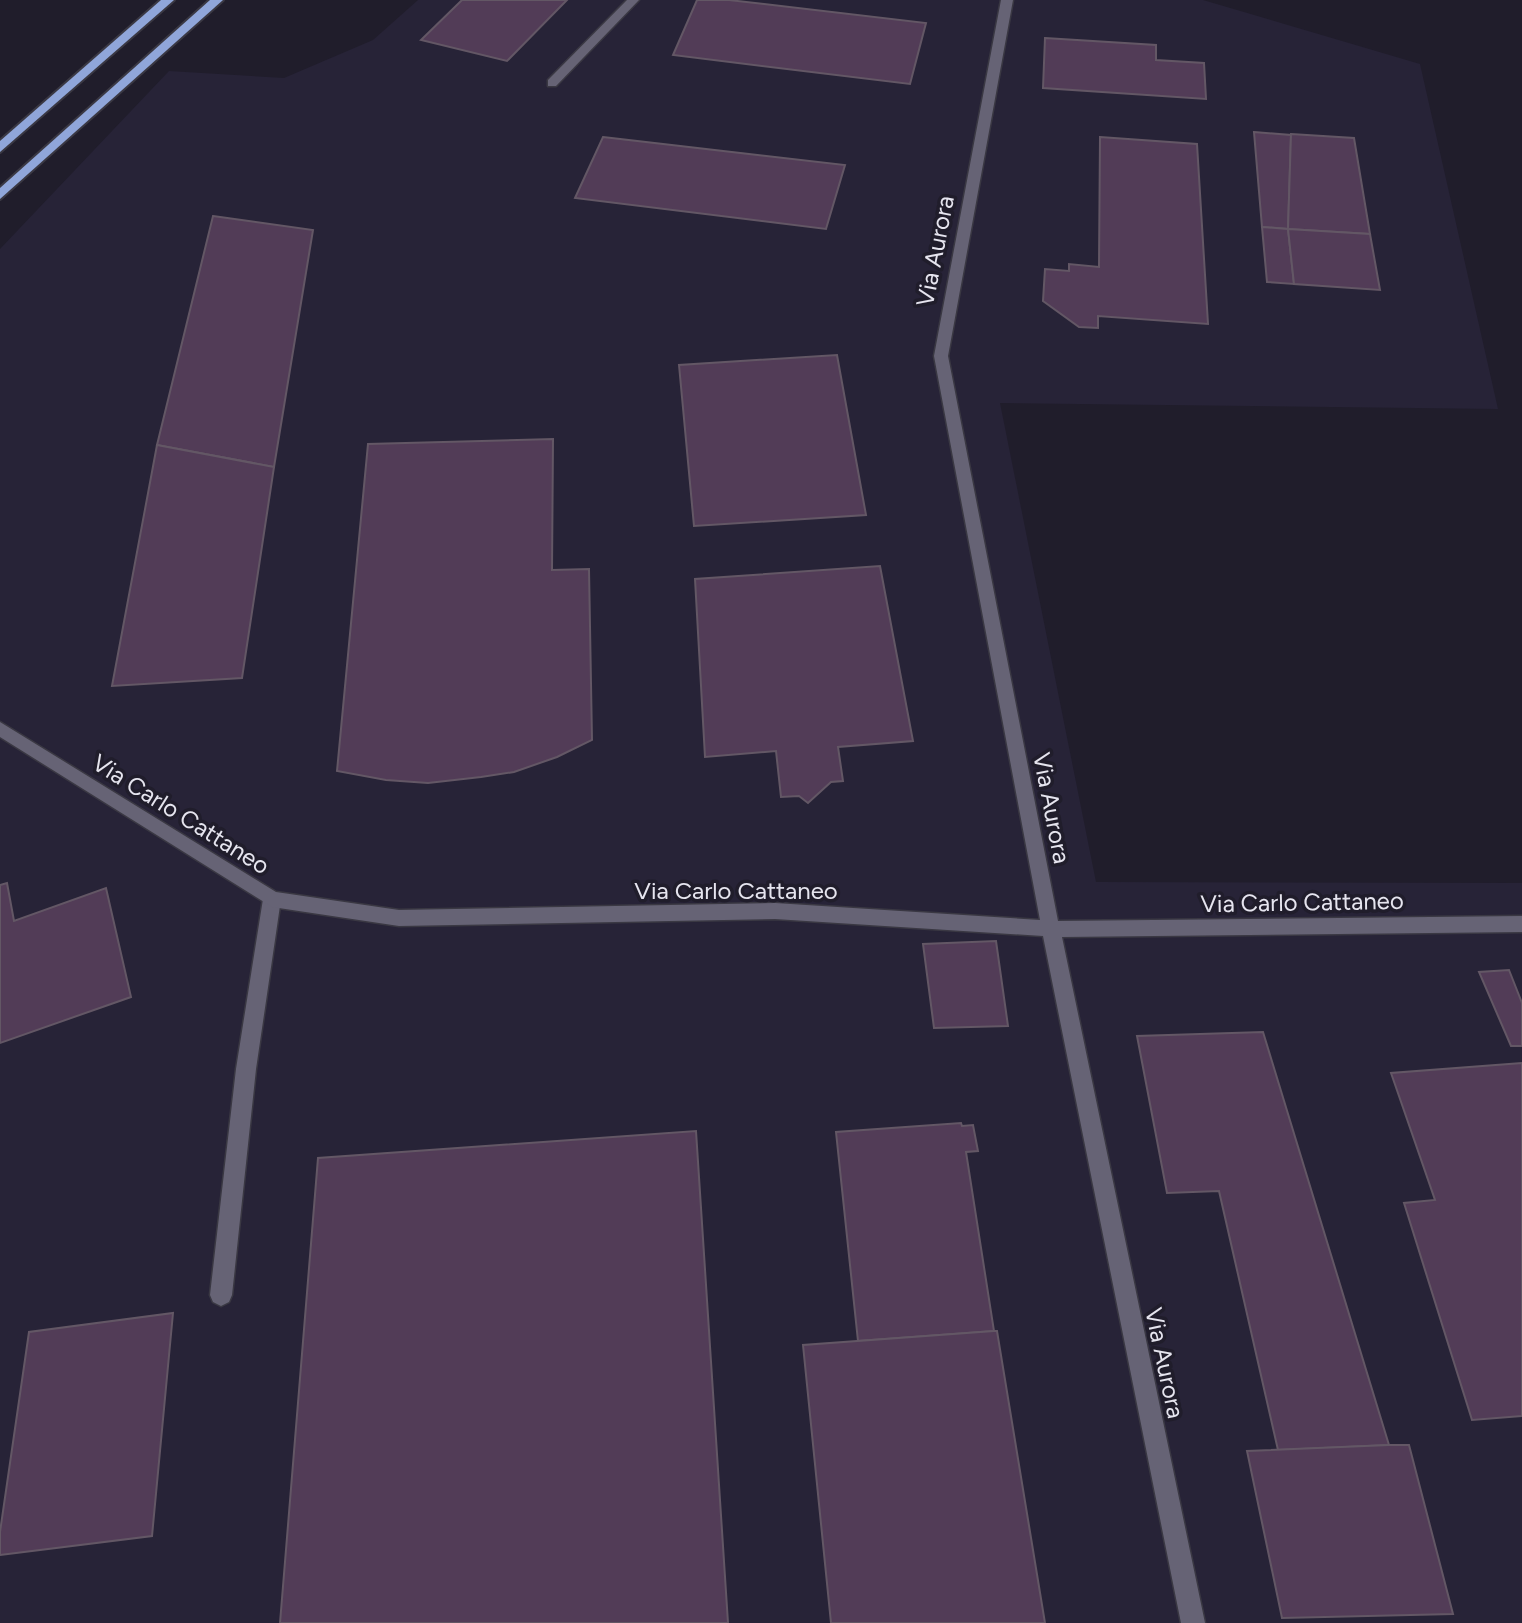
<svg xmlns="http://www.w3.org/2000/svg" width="1522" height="1623" font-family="Figtree,sans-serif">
<rect width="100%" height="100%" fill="#201d2b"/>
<polygon fill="#272337" points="418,0 1203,0 1420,64 1498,409 1000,403 1096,882 1522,883 1522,1623 0,1623 0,249 169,71 284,78 373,40"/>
<g fill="#523c57" stroke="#635765" stroke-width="2">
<polygon points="462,0 567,0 507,61 421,40"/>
<polygon points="697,0 729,0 926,23 910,84 673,55"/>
<polygon points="1045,38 1156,45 1156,60 1204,63 1206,99 1043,88"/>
<polygon points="1254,132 1291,135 1288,229 1262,227"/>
<polygon points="1291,134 1354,138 1370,234 1288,229"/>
<polygon points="603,137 749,154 845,165 826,229 575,198"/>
<polygon points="1100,137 1197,144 1208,324 1098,316 1098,328 1079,327 1043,301 1045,269 1069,271 1069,264 1099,267"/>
<polygon points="213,216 313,230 274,467 157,445"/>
<polygon points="1262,227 1288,229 1294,284 1267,282"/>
<polygon points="1288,229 1370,234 1380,290 1294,284"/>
<polygon points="837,355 866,515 694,526 679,365"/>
<polygon points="553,439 552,570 589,569 592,740 557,757 514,772 481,777 428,783 386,780 337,771 368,444"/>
<polygon points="157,445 274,467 242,678 112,686"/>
<polygon points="880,566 913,741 838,747 843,781 831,782 808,803 799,796 781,797 776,751 705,757 695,579"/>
<polygon points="7,883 14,921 106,888 131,997 0,1043 0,885"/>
<polygon points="996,941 1008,1026 934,1028 923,944"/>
<polygon points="1509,970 1522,1003 1522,1046 1511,1046 1479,972"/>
<polygon points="1263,1032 1389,1445 1278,1450 1219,1191 1167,1193 1137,1036"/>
<polygon points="1522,1063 1522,1416 1472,1420 1404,1203 1435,1200 1391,1073"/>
<polygon points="961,1123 962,1126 973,1125 978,1151 966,1152 994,1331 858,1341 836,1132"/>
<polygon points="696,1131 728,1623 280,1623 318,1158"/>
<polygon points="173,1313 152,1536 0,1555 0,1532 29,1332"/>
<polygon points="994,1331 997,1331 1045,1623 831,1623 803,1345"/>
<polygon points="1389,1445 1409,1445 1453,1614 1282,1618 1247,1451"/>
</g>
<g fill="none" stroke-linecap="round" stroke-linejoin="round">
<g stroke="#3a3843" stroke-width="3">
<polygon id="service" points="272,891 278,894 281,899 256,1069 232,1295 229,1302 221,1306 213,1302 210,1295 236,1069 263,899 266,894"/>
</g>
<g stroke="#3a3843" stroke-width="3">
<g id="minor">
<polygon points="627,0 639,0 556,86 548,86 548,80"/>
<polygon points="1001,0 1013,0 948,356 1058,921 1522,916 1522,932 1062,937 1205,1623 1181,1623 1043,936 775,919 399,926 272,907 0,737 0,722 276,892 399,910 775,903 1040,920 934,356"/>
</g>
</g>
<g stroke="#3a3843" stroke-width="4">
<g id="trunk">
<polygon points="161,0 174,0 0,152 0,141"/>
<polygon points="210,0 223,0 0,199 0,188"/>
</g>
</g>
<use href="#service" fill="#666375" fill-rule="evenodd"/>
<use href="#minor" fill="#666375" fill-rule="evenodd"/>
<use href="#trunk" fill="#90a6da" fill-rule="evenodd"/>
</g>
<g text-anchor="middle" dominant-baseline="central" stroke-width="7" stroke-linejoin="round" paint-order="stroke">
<g font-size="24" fill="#e6e5ef" stroke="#201d2b">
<text transform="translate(935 251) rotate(-79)">Via Aurora</text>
<text transform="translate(1052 808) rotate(79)">Via Aurora</text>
<text transform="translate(181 814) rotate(32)">Via Carlo Cattaneo</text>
<text x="736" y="890">Via Carlo Cattaneo</text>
<text transform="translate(1302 902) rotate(-1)">Via Carlo Cattaneo</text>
<text transform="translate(1165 1363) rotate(78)">Via Aurora</text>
</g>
</g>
</svg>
